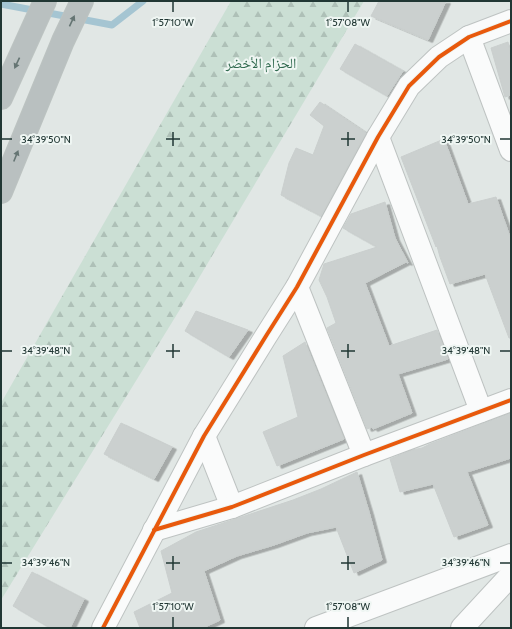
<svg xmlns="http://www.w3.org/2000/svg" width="512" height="629" font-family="Cabin,'Noto Naskh Arabic',sans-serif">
<defs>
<pattern id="forest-firs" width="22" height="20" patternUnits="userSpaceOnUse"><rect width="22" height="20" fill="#cbdfd4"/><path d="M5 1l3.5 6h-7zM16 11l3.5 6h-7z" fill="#aec0b7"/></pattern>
<filter id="shadow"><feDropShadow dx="4.5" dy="2.5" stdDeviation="0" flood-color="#0004"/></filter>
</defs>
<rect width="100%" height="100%" fill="#e1e7e5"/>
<polygon fill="url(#forest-firs)" points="231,1 364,1 187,298 1,600 1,403"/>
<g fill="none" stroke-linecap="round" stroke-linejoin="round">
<polyline stroke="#a5c5d2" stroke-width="7" points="1,4 112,25 143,1"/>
</g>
<g fill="#cbd0cf" stroke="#cacfce" filter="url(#shadow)">
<polygon points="379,1 446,1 428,40 371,16"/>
<polygon points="508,42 511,56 511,95 505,97 491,48"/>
<polygon points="355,44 403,71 387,96 340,69"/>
<polygon points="320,102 366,133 321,216 281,195 289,163 296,148 313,155 324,126 310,115"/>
<polygon points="444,139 468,204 496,197 511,240 511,338 509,338 485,274 450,284 440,257 437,246 436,247 401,157"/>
<polygon points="385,202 395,238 408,263 406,262 365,283 389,346 437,330 448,359 398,374 412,413 373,429 372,427 367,429 327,328 336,323 327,297 319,280 324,264 377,247 343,228 351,214"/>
<polygon points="196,311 248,330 229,357 185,331"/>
<polygon points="305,342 344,439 277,466 263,432 298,417 283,356"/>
<polygon points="511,413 511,458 467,472 488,525 454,537 433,484 400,492 390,459 412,450 422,448 430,444"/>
<polygon points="121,423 172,447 154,479 104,454"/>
<polygon points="357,472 369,512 382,560 354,573 336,527 307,533 274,545 237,556 204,571 220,620 203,628 140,628 134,612 172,593 161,551 196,532 293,500 321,489"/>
<polygon points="32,572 84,599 70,628 50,628 13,606"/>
</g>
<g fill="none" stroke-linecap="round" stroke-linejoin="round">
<g stroke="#bec3c2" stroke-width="24">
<g id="minor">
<polyline points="469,37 511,150"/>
<polyline points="378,137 481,411"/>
<polyline points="297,287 364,455"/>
<polyline points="204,436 232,507"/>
<polyline points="154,530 232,507 364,455 511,400"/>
<polyline points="103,628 204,436 266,336 297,287 378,137 409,86 439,57 469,37 511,21"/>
<polyline points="316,628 511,555"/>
<polyline points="462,628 511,575"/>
</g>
</g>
<g stroke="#bcc3c1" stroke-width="24">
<g id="highway">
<polyline points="1,98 45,1"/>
<polyline points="1,192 63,41 82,1"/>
</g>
</g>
<use href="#minor" stroke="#fafbfb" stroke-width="22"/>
<use href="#highway" stroke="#b9c0c0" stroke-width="22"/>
<g stroke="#eff6f3" stroke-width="6">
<g id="cycleway">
<polyline points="154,530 232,507 364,455 511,400"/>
<polyline points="103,628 204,436 266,336 297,287 378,137 409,86 439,57 469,37 511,21"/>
</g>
</g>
<use href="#cycleway" stroke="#e8590c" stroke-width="4"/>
</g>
<defs><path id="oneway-solid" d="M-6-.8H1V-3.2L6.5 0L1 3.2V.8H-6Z"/></defs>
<g fill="#657573">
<use href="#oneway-solid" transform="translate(72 21) rotate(-65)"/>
<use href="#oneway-solid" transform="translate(17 63) rotate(115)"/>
<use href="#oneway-solid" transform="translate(16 156) rotate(-68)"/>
</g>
<path fill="none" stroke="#213734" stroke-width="1.5" d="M173,2v10M348,2v10M173,132v14M348,132v14M2,139h10M166,139h14M341,139h14M500,139h10M173,344v14M348,344v14M2,351h10M166,351h14M341,351h14M500,351h10M173,556v14M348,556v14M2,563h10M166,563h14M341,563h14M500,563h10M173,617v10M348,617v10"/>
<g text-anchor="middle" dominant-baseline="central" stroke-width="4" stroke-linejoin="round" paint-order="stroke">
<g font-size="14" fill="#306a4f" stroke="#eff6f3">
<text x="261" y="63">الحزام الأخضر</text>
</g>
</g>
<g font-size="10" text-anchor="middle" fill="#213734" stroke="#eff6f3" stroke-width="4" stroke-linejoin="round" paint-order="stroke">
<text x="173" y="26">1°57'10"W</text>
<text x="348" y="26">1°57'08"W</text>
<text x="46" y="143">34°39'50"N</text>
<text x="466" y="143">34°39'50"N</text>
<text x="46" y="354">34°39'48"N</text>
<text x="466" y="354">34°39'48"N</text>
<text x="46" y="566">34°39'46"N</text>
<text x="466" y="566">34°39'46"N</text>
<text x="173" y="610">1°57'10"W</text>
<text x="348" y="610">1°57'08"W</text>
</g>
<rect width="512" height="629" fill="none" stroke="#213734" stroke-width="4"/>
</svg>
